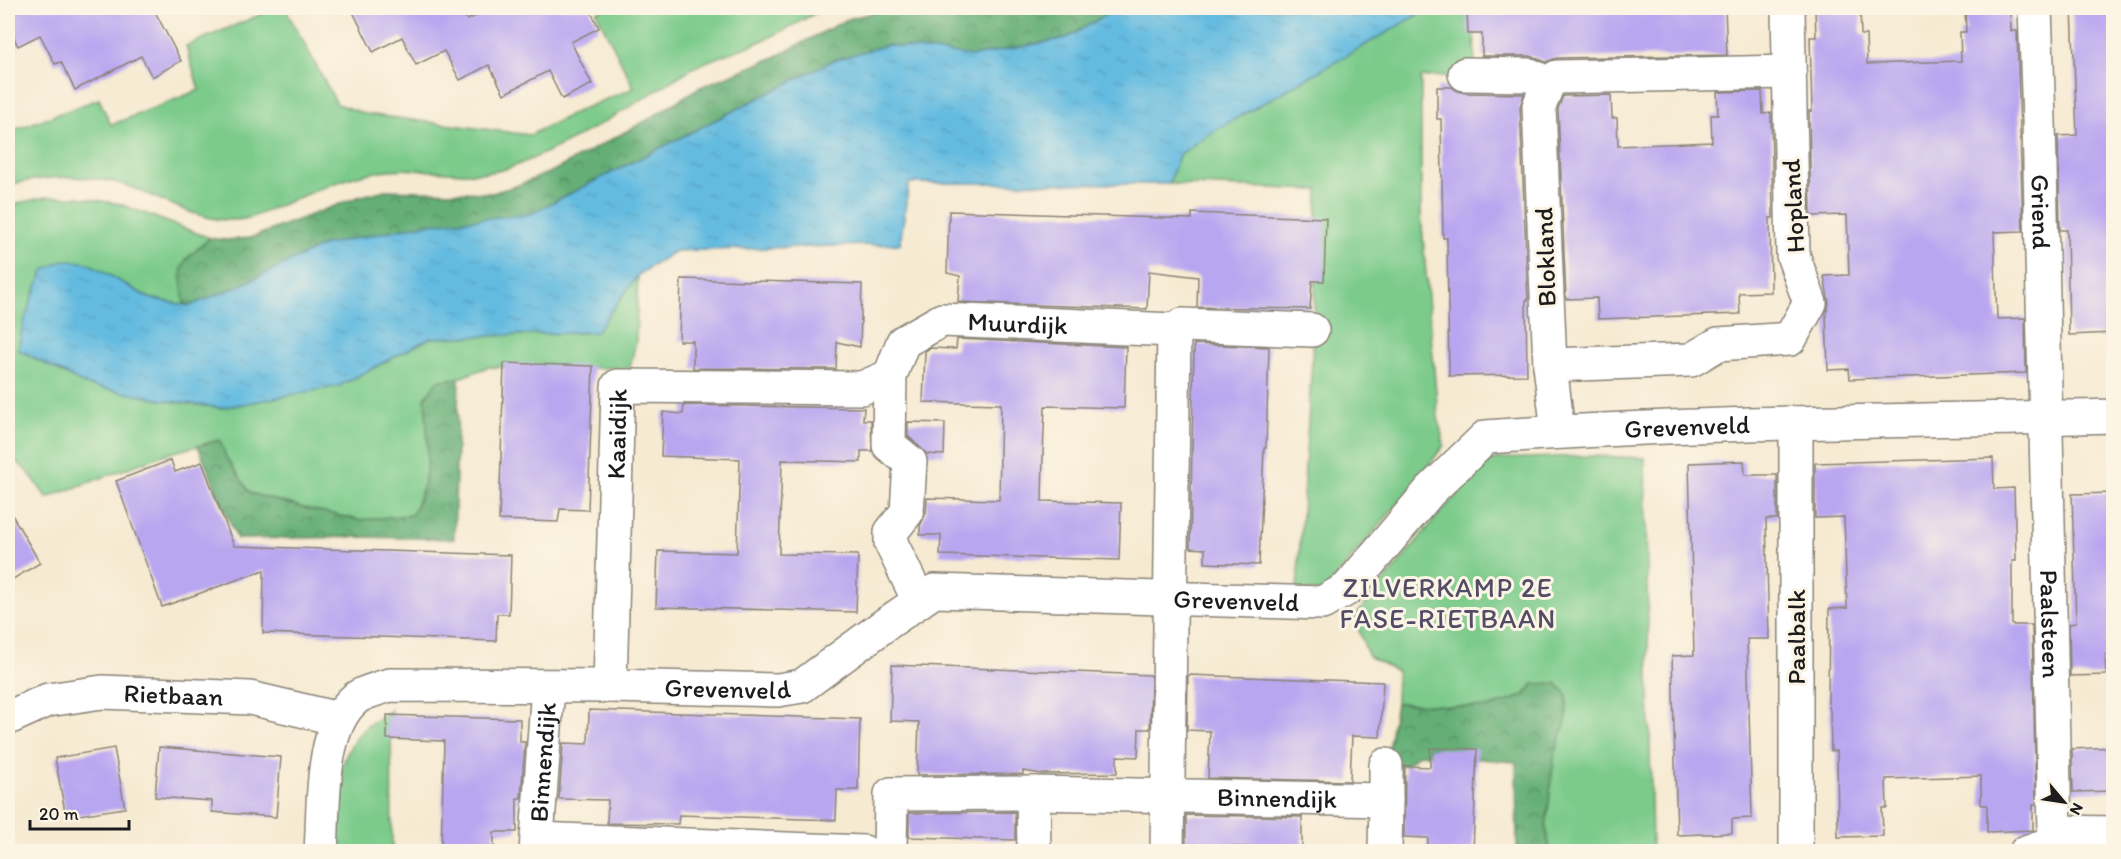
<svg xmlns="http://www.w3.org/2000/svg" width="2121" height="859" font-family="Itim,sans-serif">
<defs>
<pattern id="forest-crowns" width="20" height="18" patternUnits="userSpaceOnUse" patternTransform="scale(1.5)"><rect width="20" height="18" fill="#65af77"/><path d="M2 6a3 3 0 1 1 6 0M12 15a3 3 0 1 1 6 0" fill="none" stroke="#528e61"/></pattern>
<pattern id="water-ripples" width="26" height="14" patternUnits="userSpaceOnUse" patternTransform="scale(1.5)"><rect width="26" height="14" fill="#63bbe0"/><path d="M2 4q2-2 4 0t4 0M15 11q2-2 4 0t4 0" fill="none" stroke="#55a0c0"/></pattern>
</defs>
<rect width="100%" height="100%" fill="#fcf5e5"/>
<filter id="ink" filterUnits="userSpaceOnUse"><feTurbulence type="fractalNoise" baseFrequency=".0167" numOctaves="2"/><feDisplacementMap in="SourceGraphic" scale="12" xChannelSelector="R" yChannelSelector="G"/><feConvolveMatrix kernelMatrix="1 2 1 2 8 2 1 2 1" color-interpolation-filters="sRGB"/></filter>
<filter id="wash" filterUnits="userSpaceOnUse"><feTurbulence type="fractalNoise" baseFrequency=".008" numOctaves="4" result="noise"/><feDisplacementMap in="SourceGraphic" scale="24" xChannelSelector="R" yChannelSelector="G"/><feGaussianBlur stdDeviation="1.35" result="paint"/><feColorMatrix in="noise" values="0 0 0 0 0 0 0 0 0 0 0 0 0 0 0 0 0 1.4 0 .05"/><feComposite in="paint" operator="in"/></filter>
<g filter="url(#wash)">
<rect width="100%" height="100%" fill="#f6ead2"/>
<g fill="#7ccb8b" stroke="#4c7454" stroke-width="1.5">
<path d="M276,8h9l52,96 29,10 164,21 52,-26 52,-21 -38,-76 10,-4h220c-20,9 -39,22 -60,31 -26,12 -55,18 -80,33 -55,34 -113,72 -174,95 -41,15 -88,-3 -131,4 -35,5 -70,22 -103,35 -10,4 -22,11 -34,13 -39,7 -80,-20 -116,-33 -37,-13 -83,-10 -120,-1v-69l6,14 85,-31 12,26 88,-35 -13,-44z"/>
<polygon points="1422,8 1474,8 1475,75 1421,77 1421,214 1438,417 1444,445 1416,482 1323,592 1297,590 1313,344 1318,190 1169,184 1179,155 1207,135 1416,16"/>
<path d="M47,197h32l41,7 90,34 -24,21 3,47 -40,-8 -61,-35 -56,34 -12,43 -1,10 67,35 77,15 58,8 118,-22 91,-48 166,-6 42,-57 -2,66 -6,27 -142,-1 -29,11 -22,3 -12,17c4,47 8,73 -13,117l-53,5 -55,-12 -54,-15 -24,-36 -6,-17 -57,15 -116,43 -18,-25 -21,-19v-240l10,-11z"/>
<polygon points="1589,456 1645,458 1652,851 1550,851 1546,827 1554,757 1567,717 1567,694 1534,684 1523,696 1488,708 1396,703 1397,671 1369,657 1354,618 1439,514 1490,459"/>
<path d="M391,710l1,141 -60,1c4,-39 1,-90 29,-120 7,-9 21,-15 30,-22z"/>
</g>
<g fill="url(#forest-crowns)" stroke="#40664a" stroke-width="1.5">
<path d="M908,8l81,7 63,-7h65l-50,30 -95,18 -85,-11 -53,15 -304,154 -111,11 -95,20 -87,42 -48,19 -5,-3c-6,-41 -5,-38 26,-65l15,2 25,-2 108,-41 27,-7 107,3 24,-7 37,-15 96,-52 49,-31 77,-31 73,-38 39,-10z"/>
<path d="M459,378l-5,161 -94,-2 -123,2 -39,-93 22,-6 6,17 24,36 54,15 55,12 53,-5c21,-41 16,-73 13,-117l12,-17z"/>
<polygon points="1556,683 1567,694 1567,718 1554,757 1546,827 1550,851 1517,851 1516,762 1419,754 1405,766 1386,761 1396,703 1488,708 1523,696 1534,684"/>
</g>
<path fill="url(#water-ripples)" stroke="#406c7e" stroke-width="1.5" d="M1117,8h305l-6,8 -209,119 -28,20 -10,29 -260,-1 -9,61 -225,7 -37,24 -42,57 -166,6 -91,48 -118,22 -58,-8 -77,-15 -67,-35c2,-28 14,-55 25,-80l20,-10 24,3 61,35 40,8 48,-19 87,-42 95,-20 111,-11 304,-154 53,-15 86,11 94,-18z"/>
<g id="blocks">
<g fill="#b9a6f0">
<polygon points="8,8 153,8 181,61 152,77 141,56 75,90 61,62 55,64 40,35 18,46 8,26"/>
<polygon points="351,8 460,8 467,20 493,8 589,8 599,28 571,42 592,84 562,99 548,71 504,94 489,65 460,80 444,51 416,65 402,37 373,52"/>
<polygon points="1467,8 1725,8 1727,55 1557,58 1546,62 1530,56 1482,56 1482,34 1468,34"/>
<polygon points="1860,8 1861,35 1866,35 1867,64 1961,61 1960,32 1966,32 1965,8 2010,8 2011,31 2017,31 2023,231 1994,232 1997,319 2025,318 2026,373 1850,379 1849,369 1828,370 1826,314 1829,304 1824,276 1849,275 1847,215 1811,216 1809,111 1812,111 1810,37 1816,37 1815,9"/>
<polygon points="2072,8 2114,8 2114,333 2069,335 2067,230 2060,230 2058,136 2077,135"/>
<polygon points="1437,87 1452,87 1456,90 1465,93 1524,94 1520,107 1528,300 1526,300 1527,375 1449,376 1447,238 1443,238 1441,119 1437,119"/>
<polygon points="1762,91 1763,114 1771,113 1773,218 1770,218 1771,292 1739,293 1740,314 1598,319 1597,298 1566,299 1558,109 1563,96 1611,95 1612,118 1617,118 1618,146 1712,142 1711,115 1718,115 1717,92"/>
<polygon points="949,211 1192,219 1192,213 1326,218 1324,281 1312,281 1310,309 1197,307 1198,277 1149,271 1147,309 958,302 960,276 947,273"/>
<polygon points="681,279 862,284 860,347 837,342 836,369 693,368 693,341 679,341"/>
<polygon points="957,339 1126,347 1124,408 1045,406 1043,454 1042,501 1121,503 1119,560 940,555 941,535 920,535 920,526 926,513 927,498 999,500 1001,404 923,402 925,351 930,348 956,349"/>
<polygon points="1194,344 1269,347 1266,448 1264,448 1259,565 1205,563 1205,549 1190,548"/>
<polygon points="504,363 593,366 588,510 560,509 558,522 499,520"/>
<polygon points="684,405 864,408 863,420 871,420 872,451 861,451 861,462 782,460 779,554 858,555 856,612 656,607 658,551 737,553 740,459 661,456 663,412 683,414"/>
<polygon points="908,422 945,423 944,455 927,454 908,436"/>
<polygon points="1993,458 1994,489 2014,488 2016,561 2012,561 2012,625 2032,625 2036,804 2033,804 2033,830 1987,832 1987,805 1981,805 1981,776 1886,779 1887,808 1882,808 1883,836 1838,837 1837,751 1831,751 1830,711 1828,702 1829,609 1847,608 1844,517 1815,518 1815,463"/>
<polygon points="171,460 175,472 202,462 234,546 511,555 509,614 497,614 496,641 263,633 264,570 162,607 116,481"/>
<polygon points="1744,461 1745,475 1777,475 1777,519 1766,519 1769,639 1747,639 1752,818 1732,819 1732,833 1677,835 1672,656 1694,655 1689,463"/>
<polygon points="2114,493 2114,655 2105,655 2106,675 2070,676 2069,624 2076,623 2072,494"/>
<polygon points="8,508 40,563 8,582"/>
<polygon points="892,665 1151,675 1150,729 1139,729 1138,757 1117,756 1117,773 1042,774 1023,771 1023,774 917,775 919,722 890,721"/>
<polygon points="1188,675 1383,682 1380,737 1352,736 1350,781 1208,778 1210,731 1187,730"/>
<polygon points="589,710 860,719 858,790 837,790 836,820 679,815 678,824 607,823 608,800 559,799 563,743 588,744"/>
<polygon points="387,715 520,719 520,742 525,742 521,798 517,798 517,832 494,832 494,852 441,852 444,741 387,739"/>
<polygon points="159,747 281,757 276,817 212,812 212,801 155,797"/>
<polygon points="2114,747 2114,791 2073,792 2072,749"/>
<polygon points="114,748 125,808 66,817 55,758"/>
<polygon points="1430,748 1477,749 1473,852 1427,852 1428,838 1404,837 1405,766 1430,767"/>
<polygon points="1015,812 1015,840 909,837 909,813"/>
<polygon points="1186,815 1302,817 1302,849 1186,845"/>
</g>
</g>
</g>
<g filter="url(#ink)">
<use href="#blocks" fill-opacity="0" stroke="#898377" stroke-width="1.5"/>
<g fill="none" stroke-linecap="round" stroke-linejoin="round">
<g stroke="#898377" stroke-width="36">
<g id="minor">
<path id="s1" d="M2035,8l4,113 16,711"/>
<polyline points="1465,74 1530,75 1548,84"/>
<polyline points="1550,365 1691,360 1718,344 1790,339 1810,303 1793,255 1788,9 1789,8"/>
<polyline points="1558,432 1550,365 1539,106 1548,84 1557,77 1789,72"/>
<path id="s2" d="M919,601l-28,-58v-11l16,-20 3,-50 -21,-17 1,-69 13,-34 39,-22 232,10 8,-5 130,5"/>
<path id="s3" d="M610,686l8,-300 244,2 28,-12"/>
<path id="s4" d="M8,718l40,-18 54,-8 148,6 89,21"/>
<polyline points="1033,793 1034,852"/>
<polyline points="1386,800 1386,765"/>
<polyline points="537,839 864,852"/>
<path id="s5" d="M321,852c3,-44 -2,-124 35,-154 8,-6 24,-10 34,-13l220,1 168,4 24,-4 84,-62 48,-33 388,12 25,-14 83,-98 56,-54c208,-15 418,-16 628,-21"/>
<path id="s6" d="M536,852l12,-165"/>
<path id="s7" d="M890,852l1,-58 142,-1 353,7 -1,52"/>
<polyline points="1167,852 1174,330"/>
<polyline points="1796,852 1796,423"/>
<polyline points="2026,852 2049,844 2055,832 2114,833"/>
</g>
</g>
<use href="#minor" stroke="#fff" stroke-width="33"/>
</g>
</g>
<g text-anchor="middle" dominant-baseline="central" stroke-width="6" stroke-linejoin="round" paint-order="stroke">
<g font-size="26" fill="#1c1c1c" stroke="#fcf5e5">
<text transform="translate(1793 206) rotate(-93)">Hopland</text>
<text stroke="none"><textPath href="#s1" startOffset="204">Griend</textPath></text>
<text transform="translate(1545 257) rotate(-92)">Blokland</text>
<text stroke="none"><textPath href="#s2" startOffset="404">Muurdijk</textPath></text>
<text stroke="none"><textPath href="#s5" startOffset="1598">Grevenveld</textPath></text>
<text stroke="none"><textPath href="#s3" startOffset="252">Kaaidijk</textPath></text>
<text stroke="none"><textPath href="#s5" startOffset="1076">Grevenveld</textPath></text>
<text stroke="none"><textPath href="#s1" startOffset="616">Paalsteen</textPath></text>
<text transform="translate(1796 637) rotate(-90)">Paalbalk</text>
<text stroke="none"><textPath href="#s5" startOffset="536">Grevenveld</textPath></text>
<text stroke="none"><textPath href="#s4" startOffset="170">Rietbaan</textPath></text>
<text stroke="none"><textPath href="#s6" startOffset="90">Binnendijk</textPath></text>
<text stroke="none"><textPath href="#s7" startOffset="444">Binnendijk</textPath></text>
</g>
<g font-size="27" letter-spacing="1.5" fill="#534c66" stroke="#fcf5e5">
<text x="1448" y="587">ZILVERKAMP 2E<tspan x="1448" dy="31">FASE-RIETBAAN</tspan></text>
</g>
</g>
<rect width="2121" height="859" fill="none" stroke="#fcf5e5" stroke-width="30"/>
<g transform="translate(2064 802) rotate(119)" stroke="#fcf5e5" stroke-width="4.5" paint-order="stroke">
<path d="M0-4.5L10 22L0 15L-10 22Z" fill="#1c1c1c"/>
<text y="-9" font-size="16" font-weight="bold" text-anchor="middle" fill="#1c1c1c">N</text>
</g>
<path d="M30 820v9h99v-9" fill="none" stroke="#1c1c1c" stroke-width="3"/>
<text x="39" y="820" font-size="18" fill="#1c1c1c" stroke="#fcf5e5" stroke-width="4.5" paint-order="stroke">20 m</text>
</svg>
